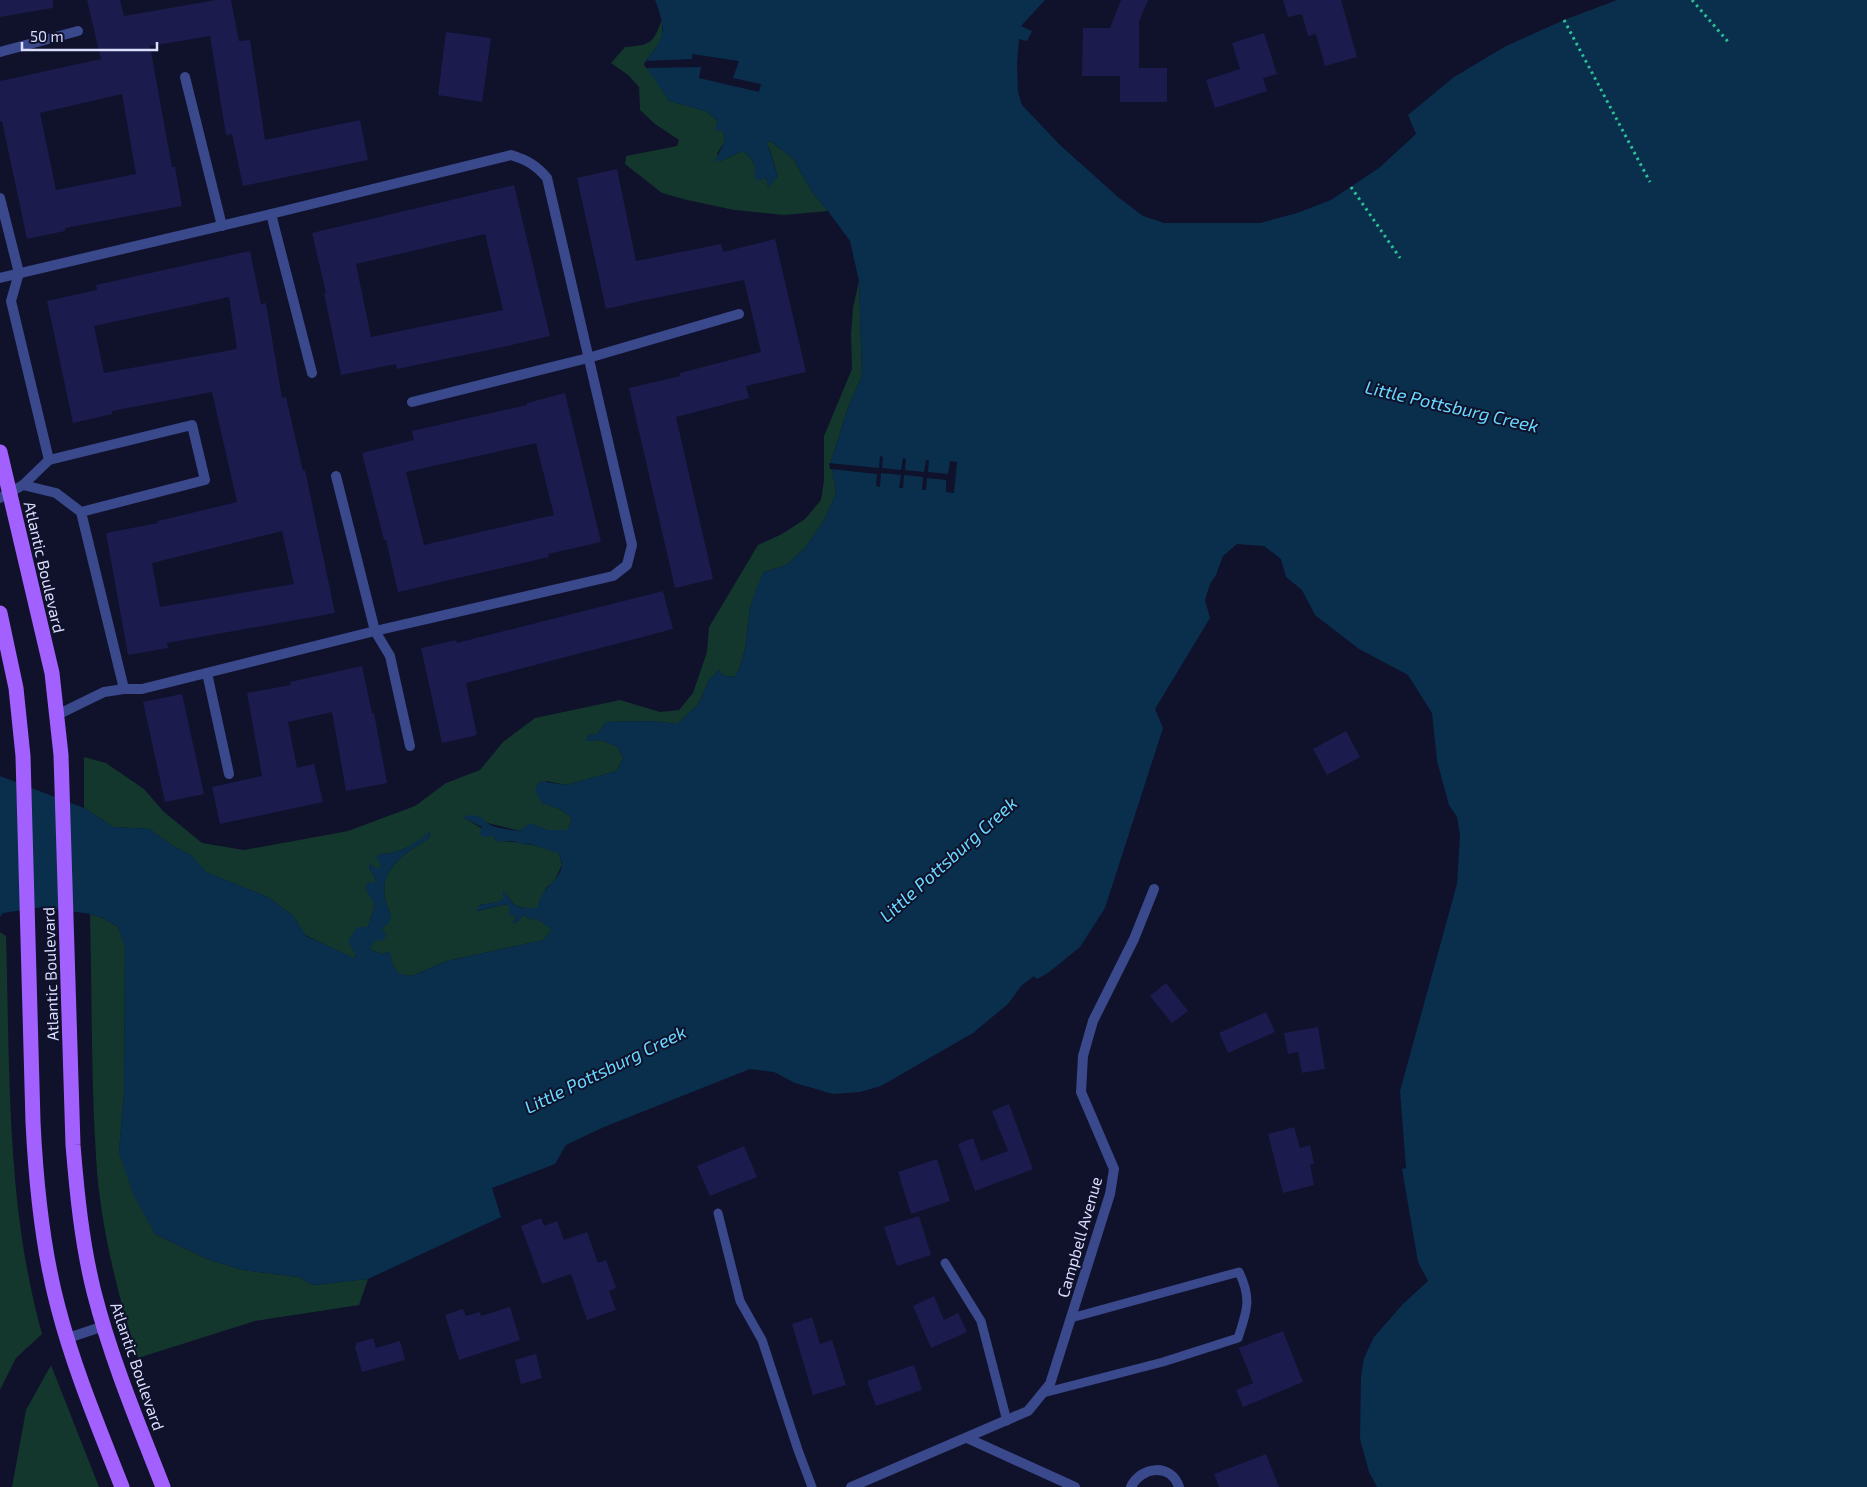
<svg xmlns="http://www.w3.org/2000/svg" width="1867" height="1487" font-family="'Exo 2',sans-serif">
<rect width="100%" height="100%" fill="#10112b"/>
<g fill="#13362d">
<path d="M662,19v20l-16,22 23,40 37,10 12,10 -2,10h7l2,10 -8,13 4,7 21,-10c13,8 8,9 16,18 5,7 10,8 10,18l10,-11c-5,-12 -5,-23 -12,-33l4,-2 23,17 19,34 16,19 -44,4 -50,-5 -47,-10 -25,-7 -37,-29 1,-8 51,-10 2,-6 -24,-16 -15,-14 -1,-23 -11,-12 -17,-12 14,-16c26,-2 28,-3 37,-28z"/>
<path d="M859,281l3,95 -14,32 -17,53 5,33 -13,28 -18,26 -18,17 -23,7c-4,12 -11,24 -14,37 -4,24 -2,45 -15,68l-11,-1 -5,-6 -10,10 -11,25 -21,19 -26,-3 -45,1 -9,12 -9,1 -2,6 15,-1 17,7 5,11 -6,13 -51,14 -20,-4 -4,22 18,6 12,9 -4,12h-20l-18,-6 -10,7 -57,-14 31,19 1,5c21,0 44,4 64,12l3,12 -8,17 -8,6 -8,20c-8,0 -17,1 -24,-4 -5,-4 -5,-9 -11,-12l2,6 -7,4 -18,3 -3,6 30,-7 10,12 -4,7 4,-1 7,-7 4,3 11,2 14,10 -10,10 -96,21 -35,15 -13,-2 -5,-7 -5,-15 -8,2 -12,-5 22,-34c-20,-40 7,-58 38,-77l1,-6c-14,12 -32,23 -51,22l2,11 -2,6 -9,-7 -1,4 7,12 -1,3 -9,5 9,17 -7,22 -14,32 -49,-24 -12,-19 -25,-19 -63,-25 -14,-17 -18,-9 -24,-17 -36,-2 -29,-19v-51l22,6 38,26 19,22 39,32 42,7 104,-19 67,-25 31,-23 34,-13 23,-28 32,-24 85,-18 40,12 19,-2 14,-17 14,-41 2,-25 49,-82 24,-11 23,-15 16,-19 3,-20v-44l28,-67 -1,-35 2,-26z"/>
<path d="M90,914l13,4 15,9 7,20 -1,146 -5,59 36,82 52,25 36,11 56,7 14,8 55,-6 -9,26 -104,16 -117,37c-21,-65 -38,-133 -42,-201 -5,-81 -4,-162 -6,-243z"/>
<path d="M0,932l6,4c4,133 0,269 36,398l-26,24 -16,32z"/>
<polygon points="51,1365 99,1487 12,1487 26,1410"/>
</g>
<path fill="#092f4c" d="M655,0h390l-24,26 11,5 -5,10 -8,-2 -2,25 1,28 4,13 38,40 58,52 25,19 21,7h96l37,-10 34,-13 48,-32 37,-34 -8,-19 46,-38 52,-31 58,-26 53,-20h250v1487h-490l-8,-15 -9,-33 1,-62 3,-19 10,-21 29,-33 25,-23 -10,-19 -16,-93 4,-1 -6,-77 57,-207 3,-48 -3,-19 -8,-12 -12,-44 -5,-48 -24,-38 -49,-26 -44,-34 -13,-25 -16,-13 -5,-18 -17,-13 -27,-2 -14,12 -7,19 -6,9 -5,16 5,18 -55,91 8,19 -58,180 -25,39 -32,26 -11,6 -3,-3 -13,10 -13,18 -35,29 -92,53 -21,6 -27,2 -38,-11 -21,-11 -24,-3 -146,58 -38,18 -11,19 -63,24 9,29 -133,62 -55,6 -14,-8 -56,-7 -36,-11 -52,-25 -22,-40 -14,-42 5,-59 1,-145 -7,-21 -15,-9 -13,-4 -47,-7 -40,6 -3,4v-141l84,32 29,19 36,2 24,17 18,9 15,17 62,25 25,19 13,20 48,22 2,-2 -8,-15 9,-14h11l7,-22 -10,-17 3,-6 6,1 2,-3 -7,-12 1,-4 9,6 2,-5 -5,-8 4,-3c18,1 37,-11 50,-23l-1,7c-31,19 -58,37 -38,77l-3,10h-4l-2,5 5,5 -5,6 -6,-1 -7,9 12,5 8,-2 5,15 5,7 13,2 35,-15 96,-21 9,-10 -13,-10 -11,-2 -4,-3 -7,7 -4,2 4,-8h-8l1,-6 -3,-6 -31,7 4,-6 18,-3 6,-4 -1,-7c5,3 6,9 11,13 6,5 16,4 24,4 2,-22 21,-24 24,-43 0,-3 -2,-8 -3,-12l-32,-10 -2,2 -12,-4h-18l-1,-5 -10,1 -5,-3 3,-7 -20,-10 9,-2 10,2c7,12 27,12 39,14l10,-8 18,7h20l4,-12 -12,-9 -18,-6 -7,-12 4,-10 27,4 51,-14 6,-13 -5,-11 -17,-7 -15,1 2,-6 9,-1 9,-12 45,-1 26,3 21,-19 11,-25 10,-10 5,6 11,1c13,-23 11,-44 15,-68 3,-13 9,-26 14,-37l23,-7 18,-17 18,-26 13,-28 -5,-33 17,-53 14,-32 -3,-95 -9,-40 -22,-30 -16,-19 -19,-34 -23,-17 -4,2c7,11 7,22 12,33l-10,12 -2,-11 -7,4 -5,-4c3,-13 -1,-19 -12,-26l-21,10h-6l10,-20 -2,-10h-7v-6l2,-4 -12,-10 -37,-10 -25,-37c20,-28 24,-30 11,-64z"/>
<g fill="#10112b">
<polygon points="692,54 739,61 733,78 761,84 759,92 699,78 701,67 646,68 644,64 646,61 692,59"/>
<polygon points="880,456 883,457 882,468 901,470 903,458 906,459 905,470 924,472 926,460 929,460 928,472 948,474 950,461 957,462 954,493 946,492 946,480 927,478 926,490 922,490 923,477 904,475 903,488 899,488 901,475 881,473 880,487 876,486 877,474 830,469 829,463 879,468"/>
</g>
<g fill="#1b1c4d" fill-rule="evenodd">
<polygon points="0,0 53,0 53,8 0,17"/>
<path d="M87,0h33l4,16 92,-16h15l8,41 11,-1 15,100 95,-20 8,40 -125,26 -11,-52 -6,1 -16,-99 -60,10 22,121h3l7,39 -117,22v3l-38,8 -25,-118h-2v-40l101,-22zM122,94l14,80 -80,16 -16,-77z"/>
<polygon points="1121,0 1148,0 1139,22 1139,68 1167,68 1167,102 1120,102 1120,76 1082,76 1083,28 1110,28"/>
<polygon points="1283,0 1341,0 1357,57 1325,66 1316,34 1308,36 1302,14 1288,17"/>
<polygon points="446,32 491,38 482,102 438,95"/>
<polygon points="1264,33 1277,74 1263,78 1267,91 1215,108 1206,80 1240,69 1232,43"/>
<polygon points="617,169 636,261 721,244 723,252 775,239 806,372 746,386 749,398 676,417 713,579 675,588 629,388 680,376 680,373 761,352 744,280 645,300 606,309 577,178"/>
<path d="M514,185l36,151 -52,12 -101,21 -1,-5 -55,11 -17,-82h2l-14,-60zM485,234l18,76 -132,27 -15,-73z"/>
<path d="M250,251l11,53 5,-1 16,95 4,-1 17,74 2,-1 30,143 -168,30 1,5 -40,7 -22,-122 52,-10v-2l79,-19 -25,-110 -100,19v3l-39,9 -26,-122 50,-11 -1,-5zM229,297l8,52 -133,24 -10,-47zM282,531l12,53 -134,23 -8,-44z"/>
<path d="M565,393l36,149 -53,12 1,3 -151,35 -12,-52h-2l-22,-87 52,-13 -2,-9 115,-26v-2zM536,443l18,72 -130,30 -18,-73z"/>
<polygon points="663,591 673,629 466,683 477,735 442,743 421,648 456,640 457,643"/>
<polygon points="362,666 372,713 374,713 387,783 346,791 332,712 288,722 297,768 314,764 323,802 220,824 212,787 262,776 247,693 291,685 290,682"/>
<polygon points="182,694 204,794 165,802 143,702"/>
<polygon points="1346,731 1360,757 1327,775 1313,749"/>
<polygon points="1166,983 1188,1011 1172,1023 1150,996"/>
<polygon points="1266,1012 1275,1032 1228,1053 1219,1033"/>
<polygon points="1318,1027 1325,1069 1302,1073 1298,1052 1288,1054 1284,1033"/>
<polygon points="1009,1104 1033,1169 975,1191 958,1144 973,1138 981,1161 1008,1151 992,1111"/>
<polygon points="1294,1127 1300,1148 1310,1145 1314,1164 1310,1165 1314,1185 1283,1193 1268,1134"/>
<polygon points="744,1146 757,1177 710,1196 697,1166"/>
<polygon points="937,1159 950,1201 911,1214 898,1172"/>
<polygon points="919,1216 931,1255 897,1266 884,1227"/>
<polygon points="541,1218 544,1226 557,1221 564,1240 587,1232 598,1263 606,1260 616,1288 609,1291 616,1310 587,1320 571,1274 542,1284 521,1226"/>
<polygon points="934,1296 944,1320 958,1313 967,1332 931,1348 913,1306"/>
<polygon points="510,1307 520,1340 459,1360 445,1315 463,1309 466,1316 480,1312 481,1316"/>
<polygon points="812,1317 820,1344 832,1340 846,1385 813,1395 792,1324"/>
<polygon points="1283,1331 1303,1382 1243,1407 1236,1390 1253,1383 1239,1348"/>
<polygon points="373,1338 376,1348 400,1341 405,1360 362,1372 355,1347 356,1346 356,1343"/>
<polygon points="536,1354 542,1378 521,1384 515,1360"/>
<polygon points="914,1365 922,1390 876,1406 867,1381"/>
<polygon points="1266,1454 1279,1487 1219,1487 1214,1474"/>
</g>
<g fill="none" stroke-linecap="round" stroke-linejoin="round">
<g stroke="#2cc198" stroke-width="3" stroke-dasharray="2.5 4" stroke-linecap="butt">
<polyline points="1692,0 1730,44"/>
<polyline points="1564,20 1650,182"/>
<polyline points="1351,187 1400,258"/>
</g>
<g stroke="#3a488c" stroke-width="9">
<polyline points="718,1213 740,1301 762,1340 798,1450 812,1487"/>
<polyline points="945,1263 981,1321 1007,1421"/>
<path d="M1043,1393l120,-31 75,-24c9,-27 14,-39 1,-66l-168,46"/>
</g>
<g stroke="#3a488c" stroke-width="10">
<polyline points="0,52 78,31"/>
<polyline points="185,77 222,226"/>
<polyline points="0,198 19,273 11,301 49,460"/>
<polyline points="271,214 312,373"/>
<path d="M0,278l271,-64 240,-59c16,5 25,10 36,23l85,367 -5,20 -14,11 -238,55 -233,58h-18l-20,3 -47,23"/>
<polyline points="412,402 588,358 739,314"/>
<polyline points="336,476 375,631 390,656 410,746"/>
<polyline points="0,498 23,485"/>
<polyline points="81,512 205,480 192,425 49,460 23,485 56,493 81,512 124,689"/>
<polyline points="207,673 229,774"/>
<polyline points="68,1338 104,1326"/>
<polyline points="967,1438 1075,1487"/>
<polyline points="851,1487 1028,1411 1050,1384 1110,1194 1114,1169 1081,1092 1083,1056 1093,1021 1134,939 1154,889"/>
<path d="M1131,1487c10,-21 40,-24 48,0"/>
</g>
<g stroke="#a261ff" stroke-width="15">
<path d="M0,452l52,221 9,82 12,390c4,49 9,99 21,147 17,67 44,131 69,195"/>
<path d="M0,613l16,75 7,68 10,366c3,62 9,125 25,185 16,62 41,121 64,180"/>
</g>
</g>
<g text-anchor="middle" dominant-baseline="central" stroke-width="4" stroke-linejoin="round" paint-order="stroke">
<g font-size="16" fill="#dadeff" stroke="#10112b">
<text transform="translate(45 567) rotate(77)">Atlantic Boulevard</text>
<text transform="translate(50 974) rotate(-92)">Atlantic Boulevard</text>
<text transform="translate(1079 1237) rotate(-74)">Campbell Avenue</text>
<text transform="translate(138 1366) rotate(71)">Atlantic Boulevard</text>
</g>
<g font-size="18" font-style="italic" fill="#68daff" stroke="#10112b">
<text transform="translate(1452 406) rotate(13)">Little Pottsburg Creek</text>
<text transform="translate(948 859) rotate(-42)">Little Pottsburg Creek</text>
<text transform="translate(605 1069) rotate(-26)">Little Pottsburg Creek</text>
</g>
</g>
<path d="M22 42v8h135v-8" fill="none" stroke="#dadeff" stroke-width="2.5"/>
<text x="30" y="42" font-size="15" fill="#dadeff" stroke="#10112b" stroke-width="4" paint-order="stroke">50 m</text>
</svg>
